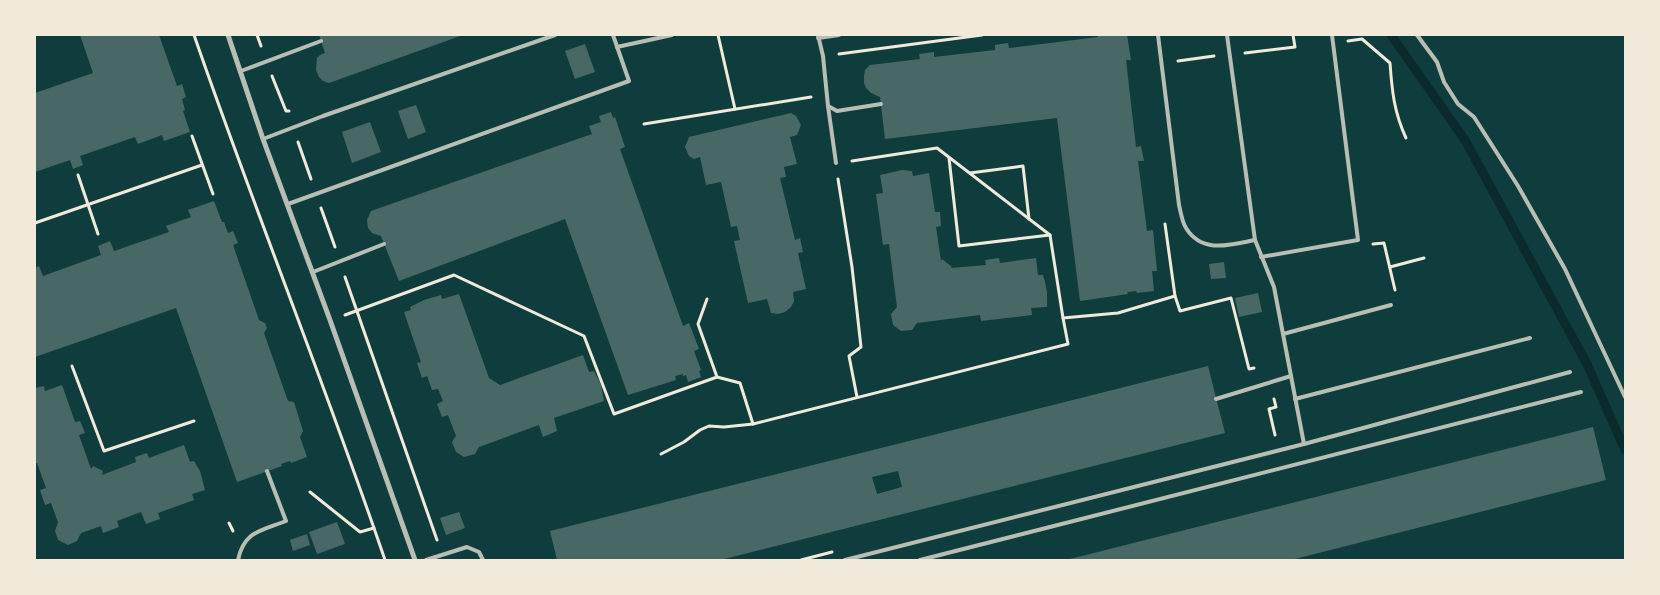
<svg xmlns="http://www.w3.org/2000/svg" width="1660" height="595" font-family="'Exo 2',sans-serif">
<rect width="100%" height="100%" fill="#0f3d3e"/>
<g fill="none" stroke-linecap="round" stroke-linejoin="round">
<polyline stroke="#0a2a2b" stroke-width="9" points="1391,35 1465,140 1587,364 1625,450"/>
</g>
<g fill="#486865" fill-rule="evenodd">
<polygon points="80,35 159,35 177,86 182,84 186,97 182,99 185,110 183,111 190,132 164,141 162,135 138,144 135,137 80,156 83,165 73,169 70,160 35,172 35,93 93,73"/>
<polygon points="319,35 463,35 329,83 323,81 319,77 316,70 317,58 320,55 325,53"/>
<polygon points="1098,35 1127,35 1131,60 1126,60 1136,147 1141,146 1144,161 1138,161 1147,231 1153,230 1157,271 1152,271 1154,291 1137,293 1136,291 1127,292 1128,294 1080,301 1057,118 885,139 880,97 871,93 866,88 864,83 864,76 865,70 870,65 920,59 919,54 934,52 934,57 995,50 995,45 1008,43 1009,48 1098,37"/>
<polygon points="585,44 595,72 575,79 565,51"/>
<polygon points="416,105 426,132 408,139 398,111"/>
<polygon points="611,112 613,118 615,117 625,147 620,149 683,326 689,323 699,349 694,351 701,370 699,371 701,377 688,382 686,375 683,376 683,374 675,376 676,380 628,395 565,219 399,281 381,236 372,233 368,228 367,220 371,211 388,205 592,134 589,126 601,122 599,116"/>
<polygon points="791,113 796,116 801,125 797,135 790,137 797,164 784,167 786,177 780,178 795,240 800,238 803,252 798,253 806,289 793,292 794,301 791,307 785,312 778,314 771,313 767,299 748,303 734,241 740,240 737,226 731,227 721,182 706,185 700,157 694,159 689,156 685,147 689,137"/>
<polygon points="370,122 381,152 352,163 342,132"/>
<polygon points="902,170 912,171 913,176 929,173 935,212 940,212 941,226 936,227 941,261 942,259 952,267 951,268 986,265 985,260 999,258 1000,263 1036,258 1038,275 1043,275 1045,282 1047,292 1047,307 1031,308 1032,315 981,321 980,315 917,323 912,330 901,331 893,325 891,314 897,307 889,244 883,245 876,194 883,193 880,175"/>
<polygon points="214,201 222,222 224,222 228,233 233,231 238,243 233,245 259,320 265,323 267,328 264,333 288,401 294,402 303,431 300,437 307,457 291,463 290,461 281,464 282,466 237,482 176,308 35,357 35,268 39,266 43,276 101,255 98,246 110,241 114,251 169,232 166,226 191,217 188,210"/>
<polygon points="1224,262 1226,278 1211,279 1209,264"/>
<polygon points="1258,293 1262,312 1239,317 1235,298"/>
<polygon points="459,294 489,378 500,385 583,355 589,372 594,371 601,385 604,401 554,418 557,431 543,437 539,425 479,447 475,454 464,457 456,452 452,442 456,436 448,415 442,417 437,404 443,401 438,389 432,390 427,376 422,378 417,363 421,362 404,312 411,310 410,307 424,300 441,295 442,299"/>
<path d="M1208,366l17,67 -505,127h-163l-7,-29zM898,471l4,16 -25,7 -5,-17z"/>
<polygon points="62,385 75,422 80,421 85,433 79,435 91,469 93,466 103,471 102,475 136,462 135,457 147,453 149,458 184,445 190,462 194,461 200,471 205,490 192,494 194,500 158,513 160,519 146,524 141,512 117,521 119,527 103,533 101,526 81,533 77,541 68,545 58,540 55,531 58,522 51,503 45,505 40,490 46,488 37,463 35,463 35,388 44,386 45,391"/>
<polygon points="1593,427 1606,480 1291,560 1066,560"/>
<polygon points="459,512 465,528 446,535 440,518"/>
<polygon points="337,522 345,544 317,554 309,532"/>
<polygon points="307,534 310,545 293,551 290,540"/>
</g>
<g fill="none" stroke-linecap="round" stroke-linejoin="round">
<g stroke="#f1e9da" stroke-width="3">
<path d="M194,35c61,176 131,349 191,525"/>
<polyline points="257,35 261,46"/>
<polyline points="718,35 735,109"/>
<path d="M1348,41l14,-2 28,24c2,28 4,49 16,75"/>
<polyline points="1245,53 1295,47 1293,35"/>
<polyline points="839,54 982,35"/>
<polyline points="1178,61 1214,56"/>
<polyline points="272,76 286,111 289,111"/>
<polyline points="644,124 811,97"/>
<polyline points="192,136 213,194"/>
<polyline points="298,142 311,179"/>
<polyline points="949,158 959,246 1050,235"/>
<polyline points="852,161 937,148 1050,235 1063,318 1118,313 1175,296 1165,224"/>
<polyline points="970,173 1023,166 1029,219"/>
<polyline points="78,175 98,234"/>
<polyline points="838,179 852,267 861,347 849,356 857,397"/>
<polyline points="321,208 335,247"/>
<polyline points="35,223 202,165"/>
<polyline points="1373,244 1384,243 1395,290"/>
<polyline points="1390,267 1424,258"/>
<polyline points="345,277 437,540"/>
<polyline points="1175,296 1180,311 1231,298 1249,369 1254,368"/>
<polyline points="345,315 454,275 584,336 614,414 717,377 698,324 707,299"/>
<polyline points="72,366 104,451 194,421"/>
<polyline points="717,377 740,383 753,424"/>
<polyline points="1274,399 1276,407 1269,409 1275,435"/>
<polyline points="661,454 684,442 700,430 709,426 724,427 753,424 1068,344 1063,318"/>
<polyline points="310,492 360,532 374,528"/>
<polyline points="229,523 233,531"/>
<polyline points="801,560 832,552"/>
</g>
<g stroke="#b8beb3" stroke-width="4">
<polyline points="818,35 823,56 828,106 837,111 881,104"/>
<path d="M1158,35l21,170c2,8 3,17 7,23 16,26 44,17 69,12"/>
<polyline points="1227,35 1255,240 1274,287 1304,444"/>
<polyline points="1417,35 1437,62 1444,82 1458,104 1474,117 1518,186 1565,269 1625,397"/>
<polyline points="818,38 839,35"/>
<polyline points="617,47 672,35"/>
<polyline points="241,71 321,41"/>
<polyline points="828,106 836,163"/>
<polyline points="263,139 323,116 555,35"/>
<polyline points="288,204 629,81 613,35"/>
<polyline points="1261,257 1358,240 1332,35"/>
<polyline points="313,272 384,244"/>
<polyline points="1283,334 1391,305"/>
<polyline points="1216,399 1291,376"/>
<polyline points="1295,399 1530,338"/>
<path d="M238,560c6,-29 23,-29 48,-39l-19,-50"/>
<polyline points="426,560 467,547 479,552 483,560"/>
<polyline points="845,560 1304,444 1570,372"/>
<polyline points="920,560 1581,392"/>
</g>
<polyline stroke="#b8beb3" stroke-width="5" points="228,35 263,139 330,320 415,560"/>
</g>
<rect width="1660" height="595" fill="none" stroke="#f1e9da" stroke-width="72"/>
</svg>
